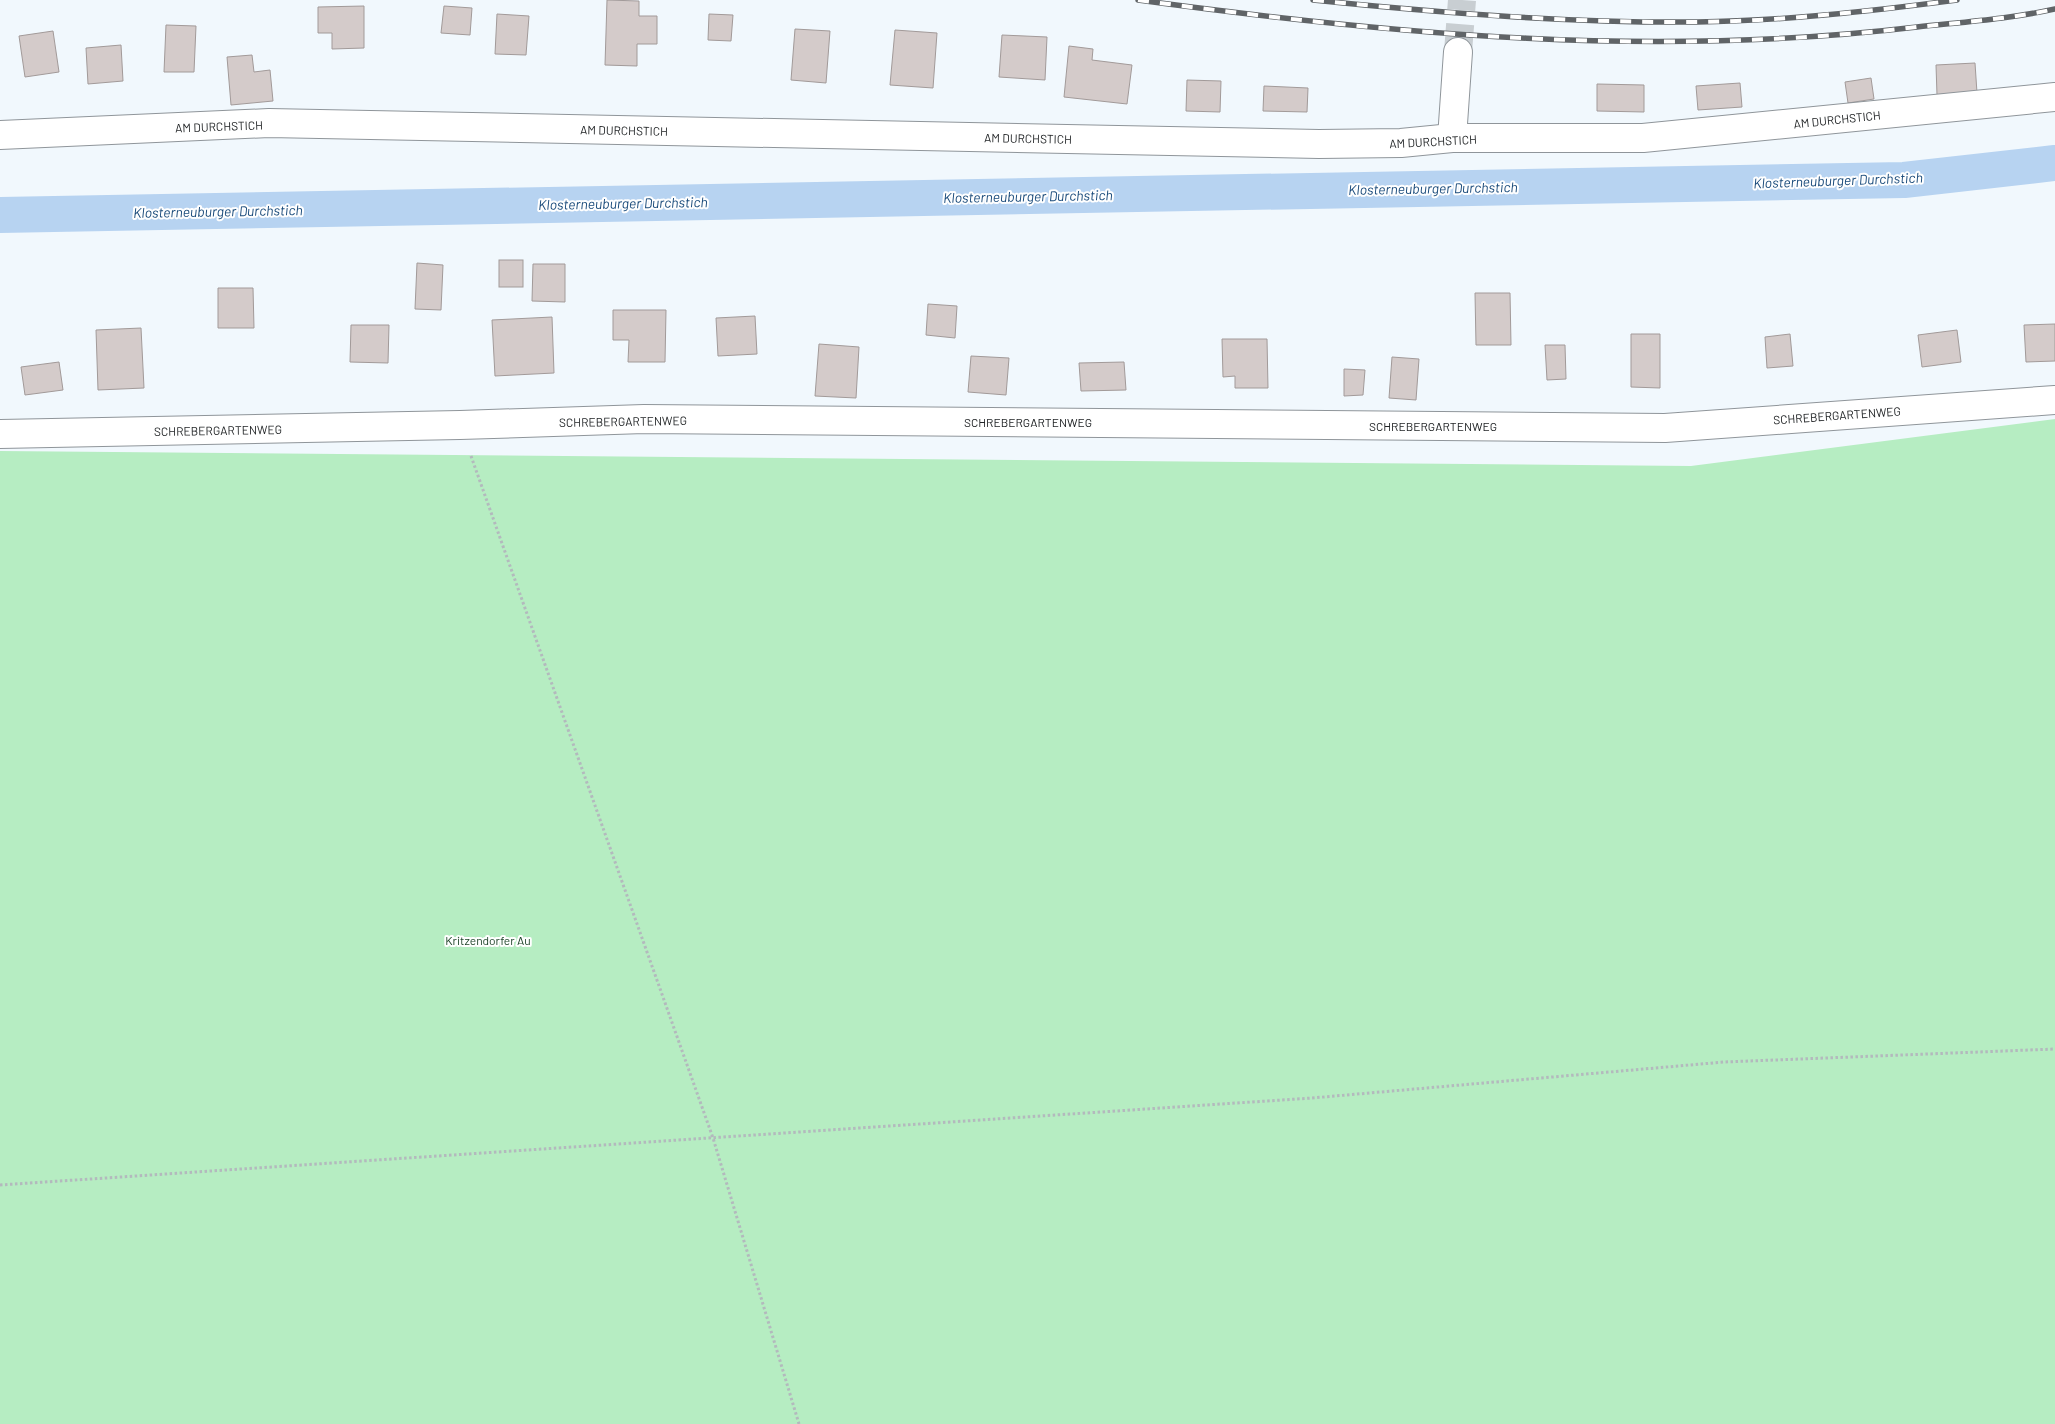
<svg xmlns="http://www.w3.org/2000/svg" width="2055" height="1424" font-family="Barlow,sans-serif">
<rect width="100%" height="100%" fill="#f1f8fd"/>
<polygon fill="#b6edc2" points="2055,419 2055,1424 0,1424 0,451 1691,466"/>
<g fill="none" stroke-linecap="round" stroke-linejoin="round">
<polyline stroke="#b7d3f1" stroke-width="36" points="0,215 1904,180 2055,163"/>
</g>
<g fill="#d4cbca" stroke="#a29a99">
<polygon points="607,0 639,1 639,16 657,16 657,44 637,44 637,66 605,65"/>
<polygon points="364,6 364,48 332,49 332,33 318,33 318,7"/>
<polygon points="444,6 472,8 470,35 441,33"/>
<polygon points="497,14 529,16 526,55 495,54"/>
<polygon points="709,14 733,15 731,41 708,40"/>
<polygon points="166,25 196,26 194,72 164,72"/>
<polygon points="795,29 830,31 826,83 791,80"/>
<polygon points="895,30 937,33 933,88 890,85"/>
<polygon points="53,31 59,72 25,77 19,36"/>
<polygon points="1002,35 1047,37 1045,80 999,77"/>
<polygon points="121,45 123,81 88,84 86,48"/>
<polygon points="1069,46 1093,49 1092,60 1132,65 1127,104 1064,97"/>
<polygon points="252,55 254,72 270,70 273,101 231,105 227,57"/>
<polygon points="1975,63 1977,93 1937,95 1936,65"/>
<polygon points="1871,78 1874,99 1848,103 1845,82"/>
<polygon points="1187,80 1221,81 1220,112 1186,111"/>
<polygon points="1740,83 1742,107 1698,110 1696,86"/>
<polygon points="1597,84 1644,85 1644,112 1597,111"/>
<polygon points="1264,86 1308,88 1307,112 1263,111"/>
<rect x="499" y="260" width="24" height="27"/>
<polygon points="417,263 443,265 441,310 415,309"/>
<polygon points="533,264 565,264 565,302 532,301"/>
<polygon points="218,288 253,288 254,328 218,328"/>
<polygon points="1475,293 1510,293 1511,345 1476,345"/>
<polygon points="928,304 957,306 955,338 926,335"/>
<polygon points="613,310 666,310 665,362 628,362 629,340 613,340"/>
<polygon points="755,316 757,354 718,356 716,318"/>
<polygon points="552,317 554,373 495,376 492,320"/>
<polygon points="2055,324 2055,361 2026,362 2024,325"/>
<polygon points="351,325 389,325 388,363 350,362"/>
<polygon points="141,328 144,388 98,390 96,330"/>
<polygon points="1957,330 1961,362 1922,367 1918,335"/>
<polygon points="1631,334 1660,334 1660,388 1631,387"/>
<polygon points="1790,334 1793,366 1767,368 1765,337"/>
<polygon points="1222,339 1267,339 1268,388 1235,388 1235,376 1223,377"/>
<polygon points="819,344 859,347 856,398 815,396"/>
<polygon points="1545,345 1565,345 1566,379 1547,380"/>
<polygon points="971,356 1009,358 1006,395 968,392"/>
<polygon points="1392,357 1419,359 1416,400 1389,398"/>
<polygon points="59,362 63,390 25,395 21,367"/>
<polygon points="1124,362 1126,390 1081,391 1079,363"/>
<polygon points="1344,369 1365,370 1363,395 1344,396"/>
</g>
<g fill="none" stroke-linecap="round" stroke-linejoin="round">
<polyline stroke="#c8ced2" stroke-width="28" stroke-dasharray="28 14" stroke-linecap="butt" points="1458,52 1462,0"/>
<g stroke="#8f959a" stroke-width="30">
<g id="minor">
<polyline points="0,135 269,123 1319,144 1401,143 1452,138 1643,138 2055,97"/>
<polyline points="1452,138 1458,52"/>
<polyline points="0,434 460,425 644,419 1665,428 2055,400"/>
</g>
</g>
<g stroke="#b3b9bd" stroke-width="3" stroke-dasharray="2.5 2.5" stroke-linecap="butt">
<polyline points="471,456 713,1138 799,1424"/>
<polyline points="0,1185 1312,1098 1724,1062 2055,1049"/>
</g>
<use href="#minor" stroke="#fff" stroke-width="28"/>
<g stroke="#606467" stroke-width="5.5">
<g id="rail">
<path d="M1138,0c261,35 516,58 779,27 46,-5 93,-8 138,-18"/>
<path d="M1313,0c128,13 256,23 384,22 87,-1 174,-11 260,-22"/>
</g>
</g>
<use href="#rail" stroke="#fff" stroke-width="4" stroke-dasharray="11" stroke-linecap="butt"/>
</g>
<g text-anchor="middle" dominant-baseline="central" stroke-width="4" stroke-linejoin="round" paint-order="stroke">
<g font-size="12" fill="#222527" stroke="#fff">
<text transform="translate(1837 119) rotate(-6)">AM DURCHSTICH</text>
<text transform="translate(219 126) rotate(-2)">AM DURCHSTICH</text>
<text transform="translate(624 130) rotate(1)">AM DURCHSTICH</text>
<text transform="translate(1028 138) rotate(1)">AM DURCHSTICH</text>
<text transform="translate(1433 141) rotate(-3)">AM DURCHSTICH</text>
<text transform="translate(1837 415) rotate(-4)">SCHREBERGARTENWEG</text>
<text transform="translate(623 421) rotate(-1)">SCHREBERGARTENWEG</text>
<text x="1028" y="422">SCHREBERGARTENWEG</text>
<text x="1433" y="426">SCHREBERGARTENWEG</text>
<text transform="translate(218 430) rotate(-1)">SCHREBERGARTENWEG</text>
</g>
<g font-size="12" fill="#1e4429" stroke="#fff">
<text x="488" y="940">Kritzendorfer Au</text>
</g>
<g font-size="14" font-style="italic" fill="#1a4b7b" stroke="#fff">
<text transform="translate(1838 180) rotate(-2)">Klosterneuburger Durchstich</text>
<text transform="translate(1433 188) rotate(-1)">Klosterneuburger Durchstich</text>
<text transform="translate(1028 196) rotate(-1)">Klosterneuburger Durchstich</text>
<text transform="translate(623 203) rotate(-1)">Klosterneuburger Durchstich</text>
<text transform="translate(218 211) rotate(-1)">Klosterneuburger Durchstich</text>
</g>
</g>
</svg>
